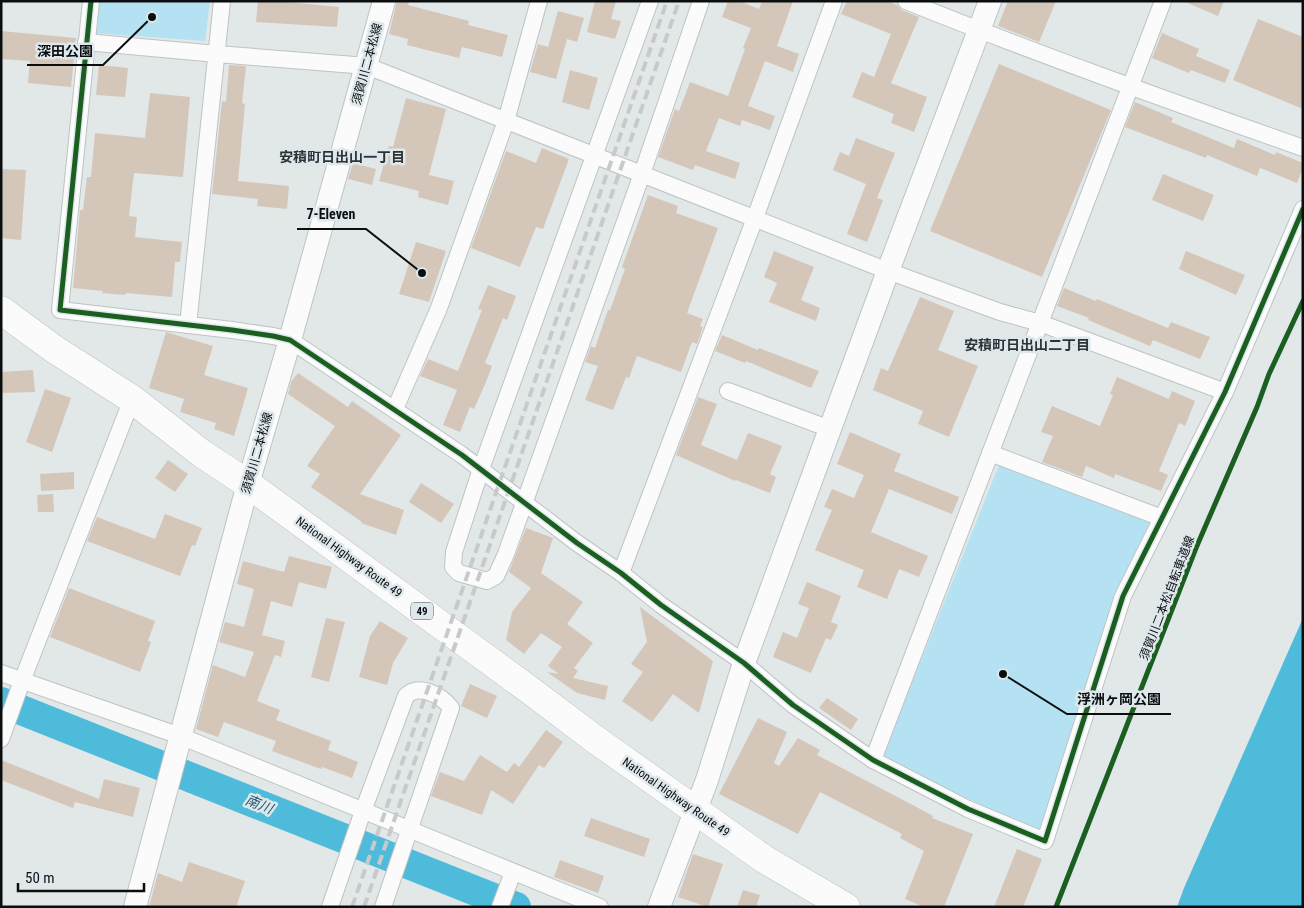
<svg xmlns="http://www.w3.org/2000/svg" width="1304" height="908" font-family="'Roboto Condensed','Noto Sans JP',sans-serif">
<rect width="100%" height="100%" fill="#e2e7e8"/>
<g fill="#b4e2f3">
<polygon points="99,1 210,1 205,41 94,33"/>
<polygon points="999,465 1150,523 1117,591 1041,833 882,758"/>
</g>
<polygon fill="#4ebbda" points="1303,618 1303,907 1177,907 1184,888"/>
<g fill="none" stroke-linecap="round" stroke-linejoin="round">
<polyline stroke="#4ebbda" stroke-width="30" points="1,702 516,907"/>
</g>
<g fill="#d4c7ba">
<polygon points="258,1 277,1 339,7 337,27 256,22"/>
<polygon points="397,1 409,1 408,5 469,21 468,25 508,35 502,57 462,47 459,58 407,45 408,39 389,34"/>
<polygon points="595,1 616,1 611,19 621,21 615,39 587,32"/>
<polygon points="728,1 739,1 759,9 762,1 793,1 777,46 799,54 793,72 765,61 748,106 775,116 770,130 742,120 740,126 719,118 706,151 740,163 735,179 695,165 693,170 658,157 675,109 679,111 690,82 728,96 745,49 743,48 751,28 722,17"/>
<polygon points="847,1 887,1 897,5 902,10 919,17 891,83 927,97 914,132 891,123 894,114 852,97 862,72 874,77 891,34 841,14"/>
<polygon points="1008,1 1056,1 1039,42 998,26"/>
<polygon points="1183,1 1224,1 1218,16"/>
<polygon points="558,11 584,18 577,42 567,39 556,79 530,72 538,44 548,47"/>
<polygon points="1258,19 1303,37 1303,109 1233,80"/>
<polygon points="1,31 76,38 71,87 28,83 30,61 1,59"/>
<polygon points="1162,33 1199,49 1196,56 1230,70 1225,83 1191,70 1189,73 1152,58"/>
<polygon points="999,64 1111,110 1042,277 930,231"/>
<polygon points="99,65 128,68 125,97 96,95"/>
<polygon points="229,65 246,66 242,103 245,104 238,181 289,186 287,209 257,206 258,199 212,194 222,101 226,102"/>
<polygon points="570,70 598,78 589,110 562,102"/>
<polygon points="150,93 190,97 183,177 134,173 129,216 137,217 135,237 182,242 180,262 175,262 172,297 126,293 125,295 102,293 103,291 73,288 80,210 83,210 87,177 91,177 95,133 145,138"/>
<polygon points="406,98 446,109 429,175 454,181 448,205 418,197 419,191 379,181 389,146 393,147"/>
<polygon points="1135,102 1173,118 1171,122 1234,148 1237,139 1275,155 1276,152 1303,163 1303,168 1297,183 1260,168 1257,176 1207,155 1206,158 1125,127"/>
<polygon points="856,138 895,153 877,198 883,200 867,242 847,234 866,184 833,170 840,152 849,156"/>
<polygon points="542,148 569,159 543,229 536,227 520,267 471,248 506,151 536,163"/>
<polygon points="353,163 376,169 372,185 348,179"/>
<polygon points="1,169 26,170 21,240 1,238"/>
<polygon points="1163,174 1214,195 1203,221 1152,200"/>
<polygon points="648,195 678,206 676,213 718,228 687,313 703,319 700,326 703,327 697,344 692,342 681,372 637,356 629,378 626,377 613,410 585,400 598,366 585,362 591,346 595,348 608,310 610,310 625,269 622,267"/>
<polygon points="416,242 446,251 429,302 399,294"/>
<polygon points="774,251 814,267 801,300 820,308 816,321 769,302 777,283 764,277"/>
<polygon points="1186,251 1245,275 1236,295 1179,269"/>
<polygon points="488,285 516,296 507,320 503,318 485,363 492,366 486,382 474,409 470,407 460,432 443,425 457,390 420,376 428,359 458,371 482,310 478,309"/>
<polygon points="1064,288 1096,301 1097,299 1168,328 1171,322 1210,337 1200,359 1153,340 1150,346 1088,320 1089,318 1057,306"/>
<polygon points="920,297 954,311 938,350 978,366 949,437 918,424 923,411 873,390 881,368 888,371"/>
<polygon points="166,332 213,346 204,375 248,388 234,436 214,429 216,423 180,412 184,399 149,388"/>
<polygon points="722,335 758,350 759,348 819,371 811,388 746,361 745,363 715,351"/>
<polygon points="33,370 35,392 1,393 1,372"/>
<polygon points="298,373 348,407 352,401 401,435 360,494 404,510 396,535 361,523 362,522 311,487 320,474 307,466 335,426 288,394 291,382"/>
<polygon points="1117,377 1169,399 1172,391 1195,401 1185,426 1179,423 1159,471 1168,475 1161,491 1115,474 1114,478 1086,466 1082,477 1042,462 1053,436 1041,432 1052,406 1100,426 1113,395 1110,394"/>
<polygon points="45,389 71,398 52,452 26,442"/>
<polygon points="698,397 717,404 701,445 737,460 748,433 782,446 770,474 776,477 770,493 736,480 735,481 676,455"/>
<polygon points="850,432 901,454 894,471 959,497 952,514 889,489 871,532 928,556 919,577 899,569 887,599 857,587 864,570 815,550 832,510 824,507 832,489 854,498 864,475 837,464"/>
<polygon points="168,460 188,474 175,492 155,478"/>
<polygon points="74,472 74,489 41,491 40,474"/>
<polygon points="421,483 454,504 441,523 409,502"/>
<polygon points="53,494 54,512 38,512 37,495"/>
<polygon points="165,514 202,528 195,546 192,545 180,576 87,541 97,517 155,539"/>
<polygon points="526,528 553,538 541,573 583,602 567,624 593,643 574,668 578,671 573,678 608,686 605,700 577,693 547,672 559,674 548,666 562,647 541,633 524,654 506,640 512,612 531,588 509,572"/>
<polygon points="289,556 332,567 326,589 299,582 292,607 271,601 262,635 285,641 281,657 275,655 257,701 280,710 276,720 331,741 328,750 358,762 352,778 322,767 321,769 272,751 276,741 224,722 218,737 196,729 213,665 245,677 254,652 219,642 225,622 244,627 254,589 237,584 243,561 284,572"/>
<polygon points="807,582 841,596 831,622 838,625 831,640 826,638 811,673 773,657 783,632 797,638 809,608 798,604"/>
<polygon points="69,588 155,621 148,641 151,642 140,672 50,637"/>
<polygon points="640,607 713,661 699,713 673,694 652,722 622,701 643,672 631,664 647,642"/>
<polygon points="326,618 345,622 329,682 311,677"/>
<polygon points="380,621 408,638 393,663 387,685 359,677 370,636"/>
<polygon points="470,684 497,696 487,718 461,706"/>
<polygon points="827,698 858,719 851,730 819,708"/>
<polygon points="758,718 787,732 774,763 779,766 798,738 820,750 817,755 909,803 933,816 932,818 973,834 944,907 924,907 905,899 924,851 900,838 902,834 820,792 798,834 719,794"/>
<polygon points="546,730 563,742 544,768 539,765 513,804 491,790 482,815 431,796 440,772 464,781 480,755 507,772 514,763 519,767"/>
<polygon points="1,760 99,799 104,779 140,788 133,817 75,802 73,808 1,780"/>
<polygon points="591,818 650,839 644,857 584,836"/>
<polygon points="1017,849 1042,859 1023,907 994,907"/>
<polygon points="693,854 723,864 708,907 678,897"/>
<polygon points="560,860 604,876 598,893 554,877"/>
<polygon points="189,862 245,881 236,907 149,907 158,873 182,882"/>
<polygon points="743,890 760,895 756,907 737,907"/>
</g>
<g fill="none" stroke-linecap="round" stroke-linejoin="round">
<g stroke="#bec3c4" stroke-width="18">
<g id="street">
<polyline points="91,1 60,310 232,330 273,336 290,340 462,455 577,543 621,573 661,605 744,663 793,705 873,760 968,809 1045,841 1123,596 1225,392 1303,209"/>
<polyline points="650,1 481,469 454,552 453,567 459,573 487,581 496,576 506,554 642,174 701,1"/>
<path d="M906,1c131,53 264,100 397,147"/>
<polyline points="86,42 217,54 367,66 888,271 1000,312 1040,323 1225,392"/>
<polyline points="188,325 222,1"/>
<polyline points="728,391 830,429"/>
<polyline points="395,409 439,308 506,121 539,1"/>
<polyline points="990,453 1162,518"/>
<polyline points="621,573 755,218 834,1"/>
<polyline points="1,673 180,736 600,907"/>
<polyline points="1,739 22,681 132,399"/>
<polyline points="873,760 1163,1"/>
<path d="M330,907l33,-96 43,-115c13,-13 35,-1 45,12l-68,199"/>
<polyline points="500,907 513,872"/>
</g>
</g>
<g stroke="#bec3c4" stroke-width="24">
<g id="secondary">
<polyline points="135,907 248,484 290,340 384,1"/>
<polyline points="659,907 707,780 744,663 888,271 990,1"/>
</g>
</g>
<g stroke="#bec3c4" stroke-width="29">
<polyline id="highway" points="1,310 54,349 132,399 201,453 248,484 531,691 596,740 695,810 764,859 846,907"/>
</g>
<use href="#street" stroke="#fbfbfc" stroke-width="16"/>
<use href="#secondary" stroke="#fbfbfc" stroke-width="22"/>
<use href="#highway" stroke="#fbfbfc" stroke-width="28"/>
<g stroke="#c8c9ca" stroke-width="4" stroke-dasharray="10 5" stroke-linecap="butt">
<polyline points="352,907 667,1"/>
<polyline points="364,907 679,1"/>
</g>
<g stroke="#dee8ec" stroke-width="8">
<g id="cycleway">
<polyline points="91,1 60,310 232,330 273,336 290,340 462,455 577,543 621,573 661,605 744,663 793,705 873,760 968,809 1045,841 1123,596 1225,392 1303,209"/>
<polyline points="1056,907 1196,548 1257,407 1269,374 1303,301"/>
</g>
</g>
<use href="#cycleway" stroke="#1b5e20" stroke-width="5"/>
</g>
<g text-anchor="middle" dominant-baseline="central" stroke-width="5" stroke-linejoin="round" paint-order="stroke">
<rect fill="#dee8ec" stroke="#4a4f51" stroke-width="1" x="411" y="602.5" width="22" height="17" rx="4"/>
<g font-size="11" font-weight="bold" fill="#0b0e0f">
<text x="422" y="611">49</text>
</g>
<g font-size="12" fill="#0b0e0f" stroke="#dee8ec">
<text transform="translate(367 64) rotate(-75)">須賀川二本松線</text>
<text transform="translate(257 453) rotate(-74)">須賀川二本松線</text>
<text transform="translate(349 557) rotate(36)">National Highway Route 49</text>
<text transform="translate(1167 598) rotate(-69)">須賀川二本松自転車道線</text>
<text transform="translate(676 797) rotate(35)">National Highway Route 49</text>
</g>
<g font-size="14" font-weight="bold" fill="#2b3336" stroke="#dee8ec">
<text x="342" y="157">安積町日出山一丁目</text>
<text x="1027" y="345">安積町日出山二丁目</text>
</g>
<g font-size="14" font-style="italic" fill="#24586b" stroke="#dee8ec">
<text transform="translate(259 804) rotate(22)">南川</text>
</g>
</g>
<path fill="none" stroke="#0b0e0f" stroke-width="2" d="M152 17L103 65H27M422 273L366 229H297M1003 674L1067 714H1171"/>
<g fill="#0b0e0f" stroke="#dee8ec" stroke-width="2">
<circle cx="152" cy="17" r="5"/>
<circle cx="422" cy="273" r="5"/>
<circle cx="1003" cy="674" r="5"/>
</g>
<g font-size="14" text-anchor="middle" font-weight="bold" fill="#0b0e0f" stroke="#dee8ec" stroke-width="5" stroke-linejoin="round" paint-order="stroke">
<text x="65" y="56">深田公園</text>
<text x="331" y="219">7-Eleven</text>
<text x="1119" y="704">浮洲ヶ岡公園</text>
</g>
<rect width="1304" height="908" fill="none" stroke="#0b0e0f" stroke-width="5"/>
<path d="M18 883v8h126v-8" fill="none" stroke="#0b0e0f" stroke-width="2.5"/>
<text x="25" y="883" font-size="15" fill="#0b0e0f" stroke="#dee8ec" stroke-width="4" paint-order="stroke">50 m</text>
</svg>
